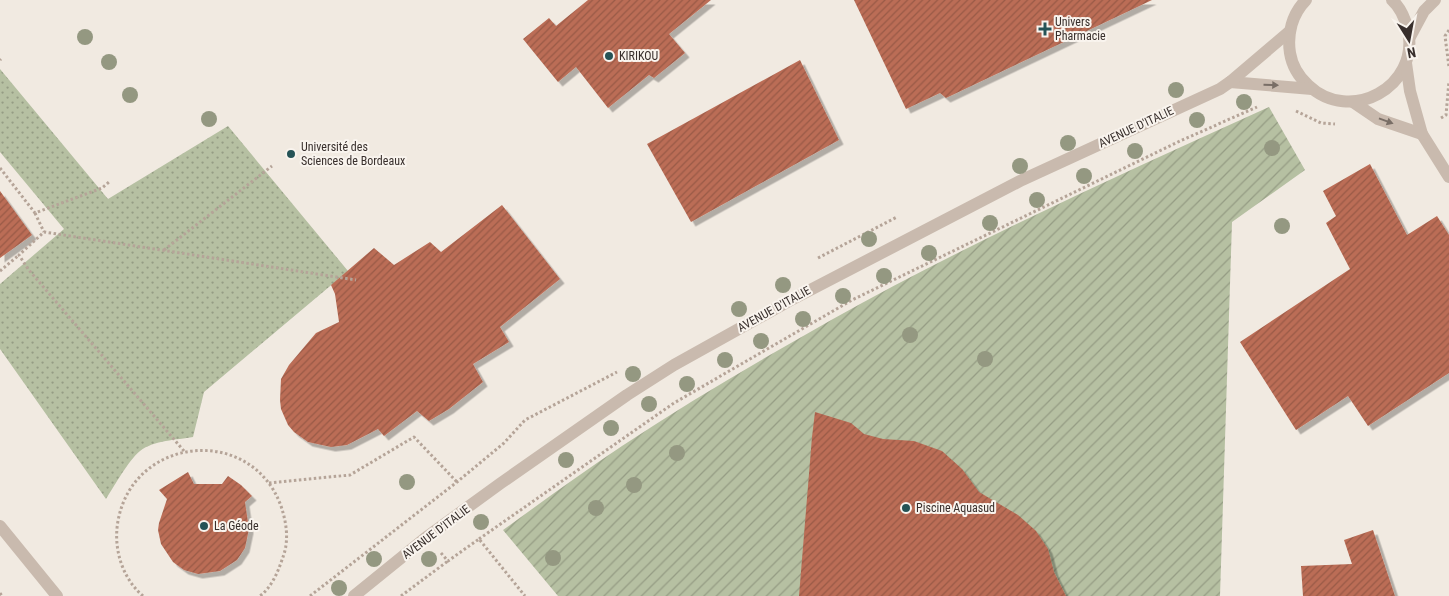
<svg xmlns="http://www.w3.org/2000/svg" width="1449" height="596" font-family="'Roboto Condensed',sans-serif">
<defs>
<pattern id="grass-dots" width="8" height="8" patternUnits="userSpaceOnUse" patternTransform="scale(1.25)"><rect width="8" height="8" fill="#b6c0a2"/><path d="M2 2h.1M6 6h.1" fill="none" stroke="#959c84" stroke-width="1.8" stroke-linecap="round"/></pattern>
<pattern id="garden-furrows" width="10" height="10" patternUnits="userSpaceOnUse" patternTransform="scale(1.25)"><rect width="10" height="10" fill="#b6c0a2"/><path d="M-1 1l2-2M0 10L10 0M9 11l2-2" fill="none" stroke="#959c84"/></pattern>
<pattern id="building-hatch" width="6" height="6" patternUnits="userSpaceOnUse" patternTransform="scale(1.25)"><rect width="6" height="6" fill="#bb6d56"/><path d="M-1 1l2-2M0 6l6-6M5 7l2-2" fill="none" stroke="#995a47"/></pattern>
<filter id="shadow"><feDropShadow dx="4.5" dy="4.5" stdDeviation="0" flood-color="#0004"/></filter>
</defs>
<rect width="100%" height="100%" fill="#f1eae1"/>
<path fill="url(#grass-dots)" d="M0,69l108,130 120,-73 120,145 -144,121 -11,45c-16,3 -39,3 -53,14 -12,10 -25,34 -34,48l-106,-150v-65l64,-55 -64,-77z"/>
<path fill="url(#garden-furrows)" d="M1269,107l36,63 -73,52 -12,374h-662l-55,-66c39,-28 78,-57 119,-84 68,-45 140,-87 211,-127 141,-79 289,-145 436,-212z"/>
<g fill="url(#building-hatch)" filter="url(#shadow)">
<polygon points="588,0 711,0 669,34 685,53 654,78 649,75 608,108 576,67 558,82 523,39 549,18 556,26"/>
<polygon points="854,0 1152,0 946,98 940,93 906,109"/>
<polygon points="800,60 839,140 691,222 647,144"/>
<polygon points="1370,164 1407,235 1437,216 1449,235 1449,373 1368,426 1348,396 1296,430 1240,342 1350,269 1326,223 1336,216 1323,191"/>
<polygon points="0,191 32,235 0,258"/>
<polygon points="502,205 560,279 500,327 509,342 473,364 483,382 449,409 429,421 417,411 384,436 378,429 347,445 331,447 308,442 294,432 288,425 281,409 280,400 281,379 289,365 316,333 339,322 335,294 331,285 374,248 394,265 430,242 441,252"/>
<polygon points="815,412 851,423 864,434 883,439 914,441 942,451 962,469 979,492 1018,515 1036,531 1048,549 1054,572 1066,596 799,596 812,437"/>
<polygon points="188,472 194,484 222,484 228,476 241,485 252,496 245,502 249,529 245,548 237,560 220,571 198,574 184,570 173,562 161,544 158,530 159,523 167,499 159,490"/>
<polygon points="1373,530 1395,596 1303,596 1301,566 1352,564 1344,540"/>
</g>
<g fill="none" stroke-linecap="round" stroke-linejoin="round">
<g stroke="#b5a498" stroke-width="3" stroke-dasharray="2.5 2.5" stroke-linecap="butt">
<polyline points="1449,30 1445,36 1449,67"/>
<polyline points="0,60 1,59"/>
<polyline points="1296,111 1321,123 1335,124"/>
<polyline points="1441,118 1446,115 1449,81"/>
<polyline points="0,168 35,213 102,188 109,182"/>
<polyline points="35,213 44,232"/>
<polyline points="164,250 272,166"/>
<polyline points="818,258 897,217"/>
<polyline points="0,271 19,255"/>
<polyline points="184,451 28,269 19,255 44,232 356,280"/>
<polyline points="269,483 350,475 414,437 457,482"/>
<polyline points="479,539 674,403 852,300 1180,141 1257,107"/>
<polyline points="441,553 448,561 479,539 525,596"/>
<polyline points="0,593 2,596"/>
<path d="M143,596c-21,-18 -30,-48 -25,-75 15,-85 133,-97 163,-15 5,15 8,32 3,48 -5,15 -11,32 -24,42"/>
<polyline points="310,596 457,482 504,443 525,420 617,372"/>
<polyline points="401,596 448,561"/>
</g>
<g stroke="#c9baae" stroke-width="12">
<path d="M1306,0c-14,14 -19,34 -16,53 2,12 9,24 18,32 42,40 112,2 100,-55 -3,-12 -7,-22 -16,-30"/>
<polyline points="1410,37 1424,11 1435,0"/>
<polyline points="1406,63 1410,91 1422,134 1449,177"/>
<polyline points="1230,82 1312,89"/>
<polyline points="1353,102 1378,119 1422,134"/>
<polyline points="0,526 57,596"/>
<polyline points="354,596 428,536 501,483 627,395 674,365 789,301 1022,180 1220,89 1230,82 1290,31"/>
</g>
</g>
<g fill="#949881">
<circle cx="85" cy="37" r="8"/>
<circle cx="109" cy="62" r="8"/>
<circle cx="1176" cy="90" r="8"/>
<circle cx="130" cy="95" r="8"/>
<circle cx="1244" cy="102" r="8"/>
<circle cx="209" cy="119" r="8"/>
<circle cx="1197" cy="120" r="8"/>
<circle cx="1068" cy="143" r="8"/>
<circle cx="1272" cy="148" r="8"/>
<circle cx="1135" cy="151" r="8"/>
<circle cx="1020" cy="166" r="8"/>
<circle cx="1084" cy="176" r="8"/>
<circle cx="1037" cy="200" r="8"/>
<circle cx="990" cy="223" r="8"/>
<circle cx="1282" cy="226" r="8"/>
<circle cx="869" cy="239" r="8"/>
<circle cx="929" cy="253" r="8"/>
<circle cx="884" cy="276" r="8"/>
<circle cx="783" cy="285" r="8"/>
<circle cx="843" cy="296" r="8"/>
<circle cx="739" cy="309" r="8"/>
<circle cx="803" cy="319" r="8"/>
<circle cx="910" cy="335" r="8"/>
<circle cx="761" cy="341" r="8"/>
<circle cx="985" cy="359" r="8"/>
<circle cx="725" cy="360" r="8"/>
<circle cx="633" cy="374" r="8"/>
<circle cx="687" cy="384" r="8"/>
<circle cx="649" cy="404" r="8"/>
<circle cx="611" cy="428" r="8"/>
<circle cx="677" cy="453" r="8"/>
<circle cx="566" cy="460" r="8"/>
<circle cx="407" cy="482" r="8"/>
<circle cx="634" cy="485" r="8"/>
<circle cx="596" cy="508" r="8"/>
<circle cx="481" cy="522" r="8"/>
<circle cx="553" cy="558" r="8"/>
<circle cx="374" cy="559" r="8"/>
<circle cx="429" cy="559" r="8"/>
<circle cx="339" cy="588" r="8"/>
</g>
<defs><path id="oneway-solid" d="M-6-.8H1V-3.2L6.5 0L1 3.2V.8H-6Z" transform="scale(1.25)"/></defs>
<g fill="#796e66">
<use href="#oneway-solid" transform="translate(1271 85) rotate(2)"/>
<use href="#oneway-solid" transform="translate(1386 121) rotate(20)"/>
</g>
<g fill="#255356" stroke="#f9f4ee" stroke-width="2">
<path d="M1042.5 21.5h5v5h5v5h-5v5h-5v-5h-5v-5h5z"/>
<circle cx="609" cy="56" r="5"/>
<circle cx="291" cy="154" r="5"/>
<circle cx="906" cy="508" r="5"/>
<circle cx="204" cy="526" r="5"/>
</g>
<g text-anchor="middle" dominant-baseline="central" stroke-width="4" stroke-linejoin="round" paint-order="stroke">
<g font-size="12" fill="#382f2c" stroke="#f9f4ee" text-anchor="start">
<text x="1055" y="22">Univers<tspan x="1055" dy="14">Pharmacie</tspan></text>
<text x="619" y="56">KIRIKOU</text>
<text x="301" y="147">Université des<tspan x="301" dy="14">Sciences de Bordeaux</tspan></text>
<text x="916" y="508">Piscine Aquasud</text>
<text x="214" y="526">La Géode</text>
</g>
<g font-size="12" fill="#382f2c" stroke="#f9f4ee">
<text transform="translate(1136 127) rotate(-25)">AVENUE D'ITALIE</text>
<text transform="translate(774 309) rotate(-29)">AVENUE D'ITALIE</text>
<text transform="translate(436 532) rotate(-37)">AVENUE D'ITALIE</text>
</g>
</g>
<g transform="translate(1409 40) rotate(169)" stroke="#f9f4ee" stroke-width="4" paint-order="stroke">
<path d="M0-4L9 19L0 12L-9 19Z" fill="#382f2c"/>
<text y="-8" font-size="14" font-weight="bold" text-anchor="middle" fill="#382f2c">N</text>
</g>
</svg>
